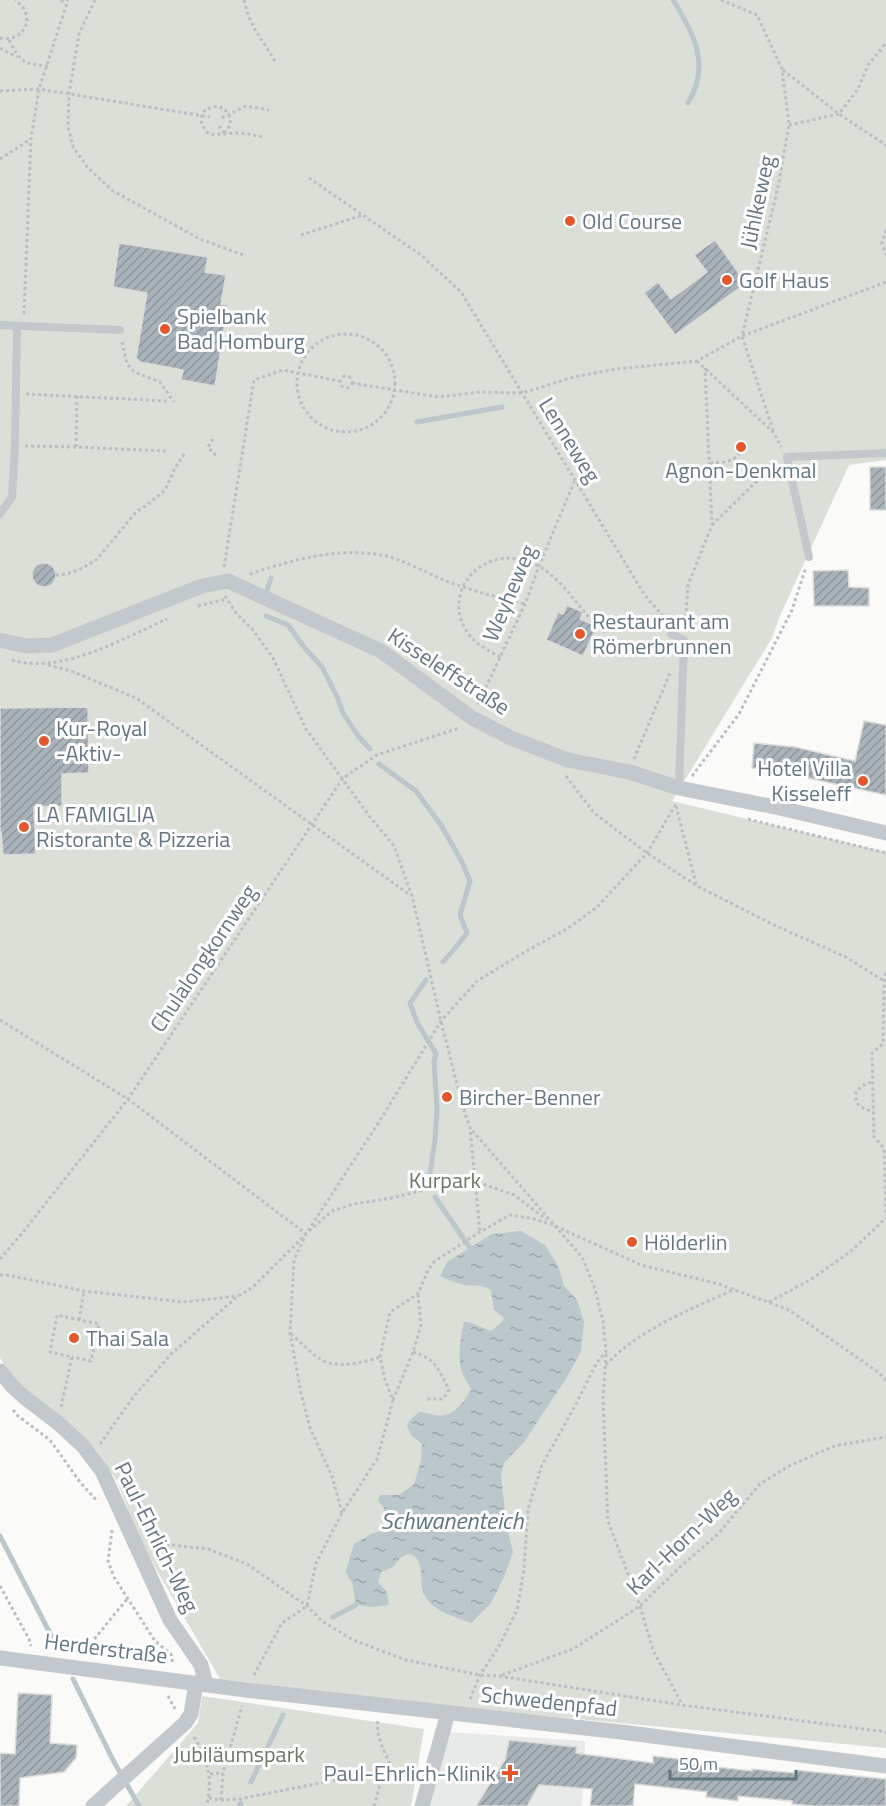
<svg xmlns="http://www.w3.org/2000/svg" width="886" height="1806" font-family="'Titillium Web',sans-serif">
<defs>
<pattern id="water-ripples" width="26" height="14" patternUnits="userSpaceOnUse" patternTransform="scale(1.5)"><rect width="26" height="14" fill="#bbc7cb"/><path d="M2 4q2-2 4 0t4 0M15 11q2-2 4 0t4 0" fill="none" stroke="#9ca6aa"/></pattern>
<pattern id="building-hatch" width="6" height="6" patternUnits="userSpaceOnUse" patternTransform="scale(1.5)"><rect width="6" height="6" fill="#aab3b9"/><path d="M-1 1l2-2M0 6l6-6M5 7l2-2" fill="none" stroke="#8e969c"/></pattern>
</defs>
<rect width="100%" height="100%" fill="#fafaf8"/>
<polygon fill="#e8e9e9" points="447,1732 585,1741 582,1806 428,1806"/>
<g fill="#dadfd7">
<polygon points="0,0 886,0 886,460 849,465 779,618 772,638 672,801 886,852 886,1748 440,1706 220,1679 142,1545 117,1481 96,1450 61,1418 23,1387 10,1374 0,1358"/>
<polygon points="202,1696 424,1729 411,1806 126,1806 198,1723"/>
</g>
<path fill="url(#water-ripples)" d="M521,1231l24,14 13,21 6,20 13,14 7,22 -3,29 -14,26 -43,65 -20,21 -3,13 6,52 6,24 -10,27 -12,24 -20,20c-15,-6 -40,-12 -47,-29 -6,-13 3,-37 -16,-40l-8,4 -7,9 -12,5 -3,10 9,10 2,13 -18,2 -15,-2 -4,-23 -4,-5 -2,-6 8,-27 17,-10 15,-5c2,-11 1,-20 -8,-28l2,-6h19l15,-11 7,-23 1,-17 -11,-9 -4,-9 3,-6 9,-8c6,0 10,2 15,3 18,4 30,-12 37,-26 -3,-6 -8,-12 -9,-18 -5,-13 -1,-36 2,-49h5l22,9 10,-8 3,-5 -10,-8 -3,-20c-13,-7 -14,-4 -26,-5 -9,-2 -17,-5 -25,-9l7,-14 45,-28z"/>
<g fill="none" stroke-linecap="round" stroke-linejoin="round">
<g stroke="#bbc7cb" stroke-width="5">
<path d="M673,0c21,33 38,66 15,103"/>
<polyline points="417,422 502,407"/>
<polyline points="267,590 271,578"/>
<polyline points="266,616 288,625 304,647 322,667 338,699 343,713 358,736 370,749"/>
<polyline points="379,764 416,791 441,825 462,862 470,881 460,915 467,933 460,942 443,962"/>
<polyline points="426,980 410,1003 417,1022 436,1054 434,1061 437,1109 435,1140 429,1180"/>
<polyline points="435,1197 470,1248"/>
<polyline points="0,1536 57,1647"/>
<polyline points="333,1617 356,1605"/>
<polyline points="73,1679 113,1760 139,1806"/>
<polyline points="251,1782 283,1715"/>
<polyline points="239,1806 241,1803"/>
</g>
</g>
<g fill="url(#building-hatch)" stroke="#dcdcda" stroke-width="1.5">
<polygon points="715,240 746,283 675,335 644,293 658,282 671,299 707,272 694,255"/>
<polygon points="119,243 208,257 205,272 226,275 221,304 228,305 215,386 181,380 183,370 140,362 136,358 147,293 113,287"/>
<rect x="870" y="467" width="16" height="43"/>
<circle cx="44" cy="575" r="12"/>
<polygon points="848,570 849,587 869,588 869,606 814,606 813,571"/>
<polygon points="567,605 583,612 580,619 597,626 583,656 546,640 558,612 563,614"/>
<polygon points="88,707 89,773 62,774 62,806 34,807 36,854 3,855 1,832 0,832 0,708"/>
<polygon points="864,721 886,725 886,795 798,776 799,772 752,768 754,743 795,747 855,761"/>
<polygon points="18,1693 52,1695 50,1743 77,1745 76,1758 64,1772 20,1778 19,1806 0,1806 0,1753 15,1754"/>
<polygon points="509,1740 577,1747 576,1753 653,1763 653,1756 690,1760 690,1764 752,1771 752,1769 795,1773 795,1770 886,1779 886,1806 812,1806 792,1804 792,1801 738,1796 738,1801 706,1797 707,1792 635,1784 633,1806 590,1806 592,1789 539,1785 527,1806 476,1806 505,1760"/>
</g>
<g fill="none" stroke-linecap="round" stroke-linejoin="round">
<g stroke="#bbbfc2" stroke-width="3" stroke-dasharray="3 3" stroke-linecap="butt">
<polyline points="61,0 66,4"/>
<polyline points="95,0 79,34 69,93 68,127 73,147 88,168 113,191 200,239 243,255"/>
<path d="M244,0c6,28 19,40 32,63"/>
<polyline points="721,0 757,15 782,69 789,125 778,187 742,336 774,433"/>
<path d="M0,38c26,5 37,-24 15,-38"/>
<path d="M9,40c12,22 13,24 39,26"/>
<polyline points="0,48 17,57"/>
<polyline points="783,70 839,114 886,145"/>
<polyline points="0,91 39,89 210,117"/>
<polyline points="222,118 246,106 269,110"/>
<polyline points="789,125 839,114 858,89 868,65 886,43"/>
<polyline points="219,126 224,133"/>
<path d="M224,133l6,-7c1,-11 -2,-15 -12,-20l-12,3c-8,9 -5,17 3,25 10,1 19,-1 30,-1 8,0 16,3 24,4"/>
<polyline points="0,159 31,139"/>
<polyline points="309,178 421,255 461,292 644,594 670,624"/>
<polyline points="886,230 882,243 886,255"/>
<polyline points="301,235 363,215"/>
<polyline points="24,314 31,139 39,89 68,0"/>
<circle cx="346" cy="383" r="49"/>
<polyline points="122,342 127,364 134,372 160,382 174,402"/>
<polyline points="697,361 774,433 781,447"/>
<circle cx="346" cy="382" r="6"/>
<polyline points="352,383 438,397 480,392 522,393 574,377 616,369 697,361 742,336 886,282"/>
<polyline points="26,394 168,401"/>
<polyline points="213,439 208,447 217,457"/>
<polyline points="25,446 76,447 166,451"/>
<polyline points="76,447 77,396"/>
<path d="M710,463c13,0 29,-1 31,-16"/>
<polyline points="712,525 757,481 777,465"/>
<polyline points="224,567 254,380 283,370 339,381"/>
<path d="M250,574c42,-14 86,-27 131,-19 18,3 47,18 65,26 25,10 53,16 79,23"/>
<path d="M56,575c14,0 30,-8 41,-16l39,-47 11,-7 18,-15 10,-22 10,-15"/>
<polyline points="225,596 236,613 253,630 273,658 306,729 370,817 394,846 412,896 441,1021 462,1104 470,1128 480,1232"/>
<polyline points="198,606 226,599"/>
<polyline points="685,629 688,585 712,525 705,368"/>
<path d="M500,657c-10,-6 -22,-11 -30,-21 -33,-43 13,-94 62,-73 33,14 46,49 73,69"/>
<path d="M12,660c49,15 110,-21 155,-41"/>
<polyline points="48,665 71,671 136,698 410,895"/>
<polyline points="478,704 525,604 539,566 575,480"/>
<polyline points="634,759 670,673"/>
<polyline points="566,776 594,813 647,853 697,886 774,925 846,957 884,981"/>
<polyline points="692,776 739,714 792,610 806,567"/>
<polyline points="676,806 696,884"/>
<polyline points="748,819 886,853"/>
<polyline points="886,973 884,981 883,1044 872,1053 874,1137 884,1148 886,1216"/>
<polyline points="0,1020 128,1099 306,1234"/>
<path d="M871,1082l-9,4 -6,5c-2,13 4,17 16,20"/>
<polyline points="309,1231 332,1211 353,1204 392,1198 448,1184 475,1181 514,1195 547,1220"/>
<polyline points="0,1259 19,1237 128,1099 343,778 377,755 459,728"/>
<polyline points="0,1275 7,1275 84,1291 183,1302 238,1296"/>
<polyline points="769,1302 810,1280 850,1252 886,1218"/>
<polyline points="79,1320 84,1291"/>
<path d="M291,1334c11,9 24,25 38,29 16,4 36,-1 51,-6"/>
<path d="M413,1352c22,6 26,18 36,38l-6,9h-17"/>
<polyline points="606,1354 603,1399 608,1521 640,1606 653,1650 682,1704"/>
<path d="M606,1365c31,-35 86,-56 129,-76"/>
<polyline points="393,1400 413,1352 421,1325 418,1295"/>
<polyline points="61,1407 72,1357 50,1352 57,1315 99,1324 91,1361 72,1357"/>
<polyline points="13,1410 18,1416 50,1440 80,1482 97,1501"/>
<polyline points="100,1444 134,1396 172,1353 238,1296 252,1288 304,1236"/>
<polyline points="342,1513 332,1476 310,1428 301,1393 290,1333 294,1260 306,1234 379,1122 441,1021 477,981 528,950 567,929 597,907 647,853 676,804"/>
<polyline points="112,1530 108,1561 114,1577 155,1641 171,1654 173,1664"/>
<polyline points="154,1545 172,1545 208,1549 247,1564 307,1606 322,1621 353,1640 406,1660 480,1675 499,1676 682,1705 886,1732"/>
<polyline points="0,1586 29,1639 31,1646"/>
<polyline points="83,1653 127,1599"/>
<polyline points="254,1675 282,1623 307,1606 316,1563 342,1513 377,1459 387,1423 393,1400 385,1380 380,1357 390,1312 418,1294 428,1270 435,1261 480,1232 510,1215 534,1219 553,1225 641,1265 719,1284 789,1310 878,1372 886,1380"/>
<polyline points="502,1675 573,1649 640,1606 680,1567 718,1534 760,1484 789,1466 834,1446 886,1437"/>
<polyline points="168,1696 175,1709"/>
<polyline points="470,1699 480,1675 498,1648 517,1610 524,1570 528,1509 542,1465 575,1406 597,1362 606,1352 603,1321 594,1286 582,1257 471,1129"/>
<path d="M194,1737c13,20 20,45 12,69"/>
<polyline points="210,1774 223,1773"/>
<polyline points="209,1798 221,1800 239,1799 392,1769 417,1771"/>
<polyline points="221,1800 223,1773 242,1706"/>
<path d="M374,1806l7,-25 11,-12c-6,-15 -17,-33 -14,-49"/>
</g>
<g stroke="#c3c8cc" stroke-width="8">
<polyline points="0,325 120,330"/>
<polyline points="0,514 12,497 15,446 17,326"/>
<polyline points="809,557 787,457 886,453"/>
<polyline points="671,634 684,640 679,788"/>
</g>
<g stroke="#c3c8cc" stroke-width="15">
<polyline points="0,640 26,646 52,645 202,586 228,581 381,651 472,718 511,738 568,760 629,772 679,788 780,808 886,833"/>
<polyline points="0,1371 12,1386 24,1397 58,1423 83,1446 102,1471 170,1620 201,1665 206,1684"/>
<polyline points="0,1658 246,1690 621,1732 886,1766"/>
<polyline points="93,1806 185,1723 191,1714 196,1683"/>
<polyline points="422,1806 448,1713"/>
</g>
</g>
<g fill="#e4572e" stroke="#fff" stroke-width="2">
<circle cx="570" cy="221" r="6"/>
<circle cx="727" cy="280" r="6"/>
<circle cx="165" cy="329" r="6"/>
<circle cx="741" cy="447" r="6"/>
<circle cx="580" cy="634" r="6"/>
<circle cx="44" cy="741" r="6"/>
<circle cx="863" cy="781" r="6"/>
<circle cx="24" cy="827" r="6"/>
<circle cx="447" cy="1097" r="6"/>
<circle cx="632" cy="1242" r="6"/>
<circle cx="74" cy="1338" r="6"/>
<path d="M507 1764h6v6h6v6h-6v6h-6v-6h-6v-6h6z"/>
</g>
<g text-anchor="middle" dominant-baseline="central" stroke-width="6" stroke-linejoin="round" paint-order="stroke">
<g font-size="22" fill="#657683" stroke="#fff">
<text transform="translate(757 202) rotate(-78)">Jühlkeweg</text>
<text transform="translate(570 440) rotate(58)">Lenneweg</text>
<text transform="translate(509 593) rotate(-67)">Weyheweg</text>
<text transform="translate(449 671) rotate(33)">Kisseleffstraße</text>
<text transform="translate(203 958) rotate(-56)">Chulalongkornweg</text>
<text transform="translate(157 1537) rotate(64)">Paul-Ehrlich-Weg</text>
<text transform="translate(681 1541) rotate(-44)">Karl-Horn-Weg</text>
<text transform="translate(106 1648) rotate(7)">Herderstraße</text>
<text transform="translate(549 1701) rotate(6)">Schwedenpfad</text>
</g>
<g font-size="22" fill="#657683" stroke="#fff" text-anchor="start">
<text x="582" y="221">Old Course</text>
<text x="739" y="280">Golf Haus</text>
<text x="177" y="316">Spielbank<tspan x="177" dy="25">Bad Homburg</tspan></text>
<text x="741" y="470" text-anchor="middle">Agnon-Denkmal</text>
<text x="592" y="621">Restaurant am<tspan x="592" dy="25">Römerbrunnen</tspan></text>
<text x="56" y="728">Kur-Royal<tspan x="56" dy="25">-Aktiv-</tspan></text>
<text x="851" y="768" text-anchor="end">Hotel Villa<tspan x="851" dy="25">Kisseleff</tspan></text>
<text x="36" y="814">LA FAMIGLIA<tspan x="36" dy="25">Ristorante &amp; Pizzeria</tspan></text>
<text x="459" y="1097">Bircher-Benner</text>
<text x="644" y="1242">Hölderlin</text>
<text x="86" y="1338">Thai Sala</text>
<text x="496" y="1773" text-anchor="end">Paul-Ehrlich-Klinik</text>
</g>
<g font-size="22" fill="#687a64" stroke="#fff">
<text x="445" y="1180">Kurpark</text>
<text x="239" y="1754">Jubiläumspark</text>
</g>
<g font-size="24" font-style="italic" fill="#60757c" stroke="#fff">
<text x="452" y="1520">Schwanenteich</text>
</g>
</g>
<path d="M670 1770v9h126v-9" fill="none" stroke="#657683" stroke-width="3"/>
<text x="679" y="1770" font-size="18" fill="#657683" stroke="#ffffff" stroke-width="4.5" paint-order="stroke">50 m</text>
</svg>
